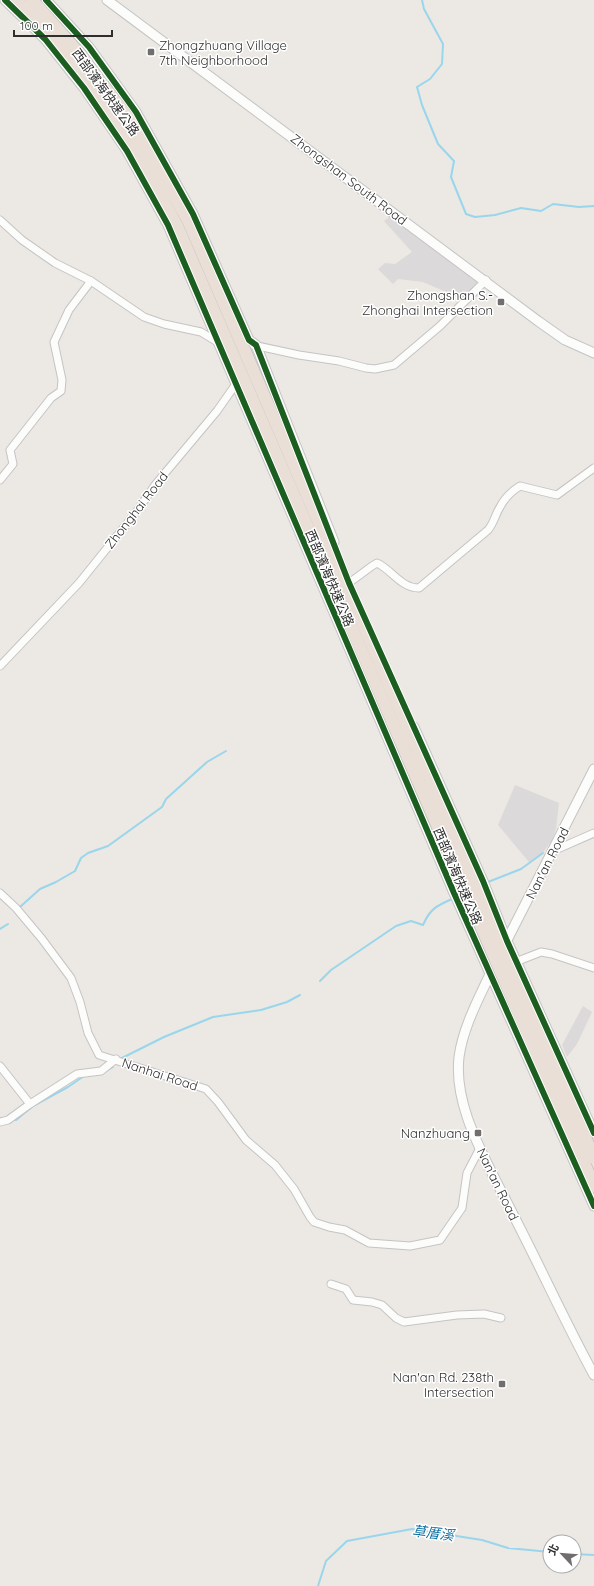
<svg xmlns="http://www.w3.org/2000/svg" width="594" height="1586" font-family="Quicksand,'Noto Sans TC',sans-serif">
<rect width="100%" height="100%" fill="#ece8e4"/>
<g fill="#dcd9db">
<polygon points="392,215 482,282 465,300 423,282 398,279 393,284 378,269 385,263 395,264 412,252 384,221"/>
<polygon points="515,785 559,803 556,829 552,840 542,854 529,862 498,825"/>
<polygon points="583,1006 592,1012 577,1044 567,1057 562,1045"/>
</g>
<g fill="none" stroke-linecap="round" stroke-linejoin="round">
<g stroke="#99d6ec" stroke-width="2">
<polyline points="422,0 424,9 443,44 442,64 430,79 417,87 422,105 438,144 454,161 451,177 466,214 475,217 495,215 521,208 541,211 553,204 579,207 594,206"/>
<polyline points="488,882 521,869 543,853"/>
<polyline points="20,907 40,889 56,882 75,871 81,858 88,853 108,846 162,807 166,799 207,762 226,751"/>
<polyline points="0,929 8,924"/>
<path d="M320,981l11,-11 65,-44 15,-5 12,4c7,-16 13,-19 29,-26"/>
<polyline points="120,1059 164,1037 213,1017 261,1010 287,1002 300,995"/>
<polyline points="106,1071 113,1067"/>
<polyline points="12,1120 16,1120 33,1106 68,1087 84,1076"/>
<polyline points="574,1554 594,1555"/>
<polyline points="318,1586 326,1561 347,1541 412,1529 482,1540 508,1548 550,1552"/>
</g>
<g stroke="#c5c4c5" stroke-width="9">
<g id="street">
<polyline points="0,220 22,240 55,263 91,281 144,317 164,324 201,332 219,343"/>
<polyline points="253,345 299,355 339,361 366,368 375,369 394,365 440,326 486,280"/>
<polyline points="0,480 13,464 10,450 51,398 61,391 62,380 54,342 69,310 91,281"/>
<path d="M349,583l23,-17 5,-3c15,7 24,25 42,25l69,-58c6,-7 7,-15 12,-23 4,-8 12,-16 20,-21l37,9 37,-27"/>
<polyline points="0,666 79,583 137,511 155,485 217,411 238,381"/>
<polyline points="553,851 594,833"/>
<polyline points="0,893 16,908 42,939 71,978 80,1002 88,1033 99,1055 206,1089 218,1102 246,1140 275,1165 294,1189 310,1217 314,1222 329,1227 345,1230 369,1243 410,1246 440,1240 462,1208 467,1173 480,1148"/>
<polyline points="513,963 541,952 552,954 594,968"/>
<polyline points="0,1066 30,1104"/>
<polyline points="0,1122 8,1120 30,1104 77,1074 101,1071 116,1059"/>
<polyline points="331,1284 346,1289 353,1300 372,1302 382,1305 396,1318 404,1322 457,1315 484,1314 501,1318"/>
</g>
</g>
<g stroke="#c5c4c5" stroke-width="11">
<g id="secondary">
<polyline points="5,0 45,39 84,88 127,151 168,225 454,893 594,1206"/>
<polyline points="46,0 89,47 136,112 193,214 249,340 256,345 334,542"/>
<polyline points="107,0 538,321 565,340 594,353"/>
<polyline points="414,727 483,881 507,941 594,1133"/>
<polyline points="505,944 594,769"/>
<path d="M492,970c-13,28 -29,57 -33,87 -5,44 19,88 38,126 11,21 22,43 33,65 21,42 41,85 64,127"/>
</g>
</g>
<use href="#street" stroke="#fcfcfb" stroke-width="7"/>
<use href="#secondary" stroke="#fcfcfb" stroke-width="9"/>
<g stroke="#c6c5c4" stroke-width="14" stroke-linecap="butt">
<g id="highway-bridge">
<polyline points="17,0 77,63 120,123 177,226 594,1186"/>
<polyline points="32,0 83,58"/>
<polyline points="103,85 128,118 188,220 594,1158"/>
</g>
</g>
<use href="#highway-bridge" stroke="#eadfd6" stroke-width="12"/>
<g stroke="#fff" stroke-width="8">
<g id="cycleway">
<polyline points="5,0 45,39 84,88 127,151 168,225 454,893 594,1206"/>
<polyline points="46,0 89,47 136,112 193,214 249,340 256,345 349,583 483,881 507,941 594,1133"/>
</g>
</g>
<use href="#cycleway" stroke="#1b5e20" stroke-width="6"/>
</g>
<g fill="#706f6e" stroke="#fff" stroke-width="1.5">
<rect x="147" y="48" width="8" height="8" rx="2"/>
<rect x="497" y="298" width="8" height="8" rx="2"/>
<rect x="474" y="1129" width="8" height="8" rx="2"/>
<rect x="498" y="1380" width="8" height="8" rx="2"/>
</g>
<g text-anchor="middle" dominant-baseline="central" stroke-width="3" stroke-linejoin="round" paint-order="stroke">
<g font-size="13" fill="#2e2e2e" stroke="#fff" text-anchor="end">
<text x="159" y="45" text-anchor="start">Zhongzhuang Village<tspan x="159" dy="15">7th Neighborhood</tspan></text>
<text x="493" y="295">Zhongshan S.-<tspan x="493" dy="15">Zhonghai Intersection</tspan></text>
<text x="470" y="1133">Nanzhuang</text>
<text x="494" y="1377">Nan'an Rd. 238th<tspan x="494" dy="15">Intersection</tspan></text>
</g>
<g font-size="13" fill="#2e2e2e" stroke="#fff">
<text transform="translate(106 92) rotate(54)">西部濱海快速公路</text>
<text transform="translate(349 179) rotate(37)">Zhongshan South Road</text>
<text transform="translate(136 510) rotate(-52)">Zhonghai Road</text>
<text transform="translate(330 578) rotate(67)">西部濱海快速公路</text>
<text transform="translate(547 863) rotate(-63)">Nan'an Road</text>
<text transform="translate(458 876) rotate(67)">西部濱海快速公路</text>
<text transform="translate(160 1074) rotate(18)">Nanhai Road</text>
<text transform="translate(498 1184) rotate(64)">Nan'an Road</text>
</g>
<g font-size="14" font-style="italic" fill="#0d6fa3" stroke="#fff">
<text transform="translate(433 1533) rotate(7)">草厝溪</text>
</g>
</g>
<g transform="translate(562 1554) rotate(296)"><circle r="19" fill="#ffffff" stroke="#ababab"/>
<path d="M0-3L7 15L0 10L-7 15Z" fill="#706f6e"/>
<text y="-6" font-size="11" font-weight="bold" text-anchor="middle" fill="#2e2e2e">北</text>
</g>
<path d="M14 30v6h98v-6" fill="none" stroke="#2e2e2e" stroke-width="2"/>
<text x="20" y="30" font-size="12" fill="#2e2e2e" stroke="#ffffff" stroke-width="3" paint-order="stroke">100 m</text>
</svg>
